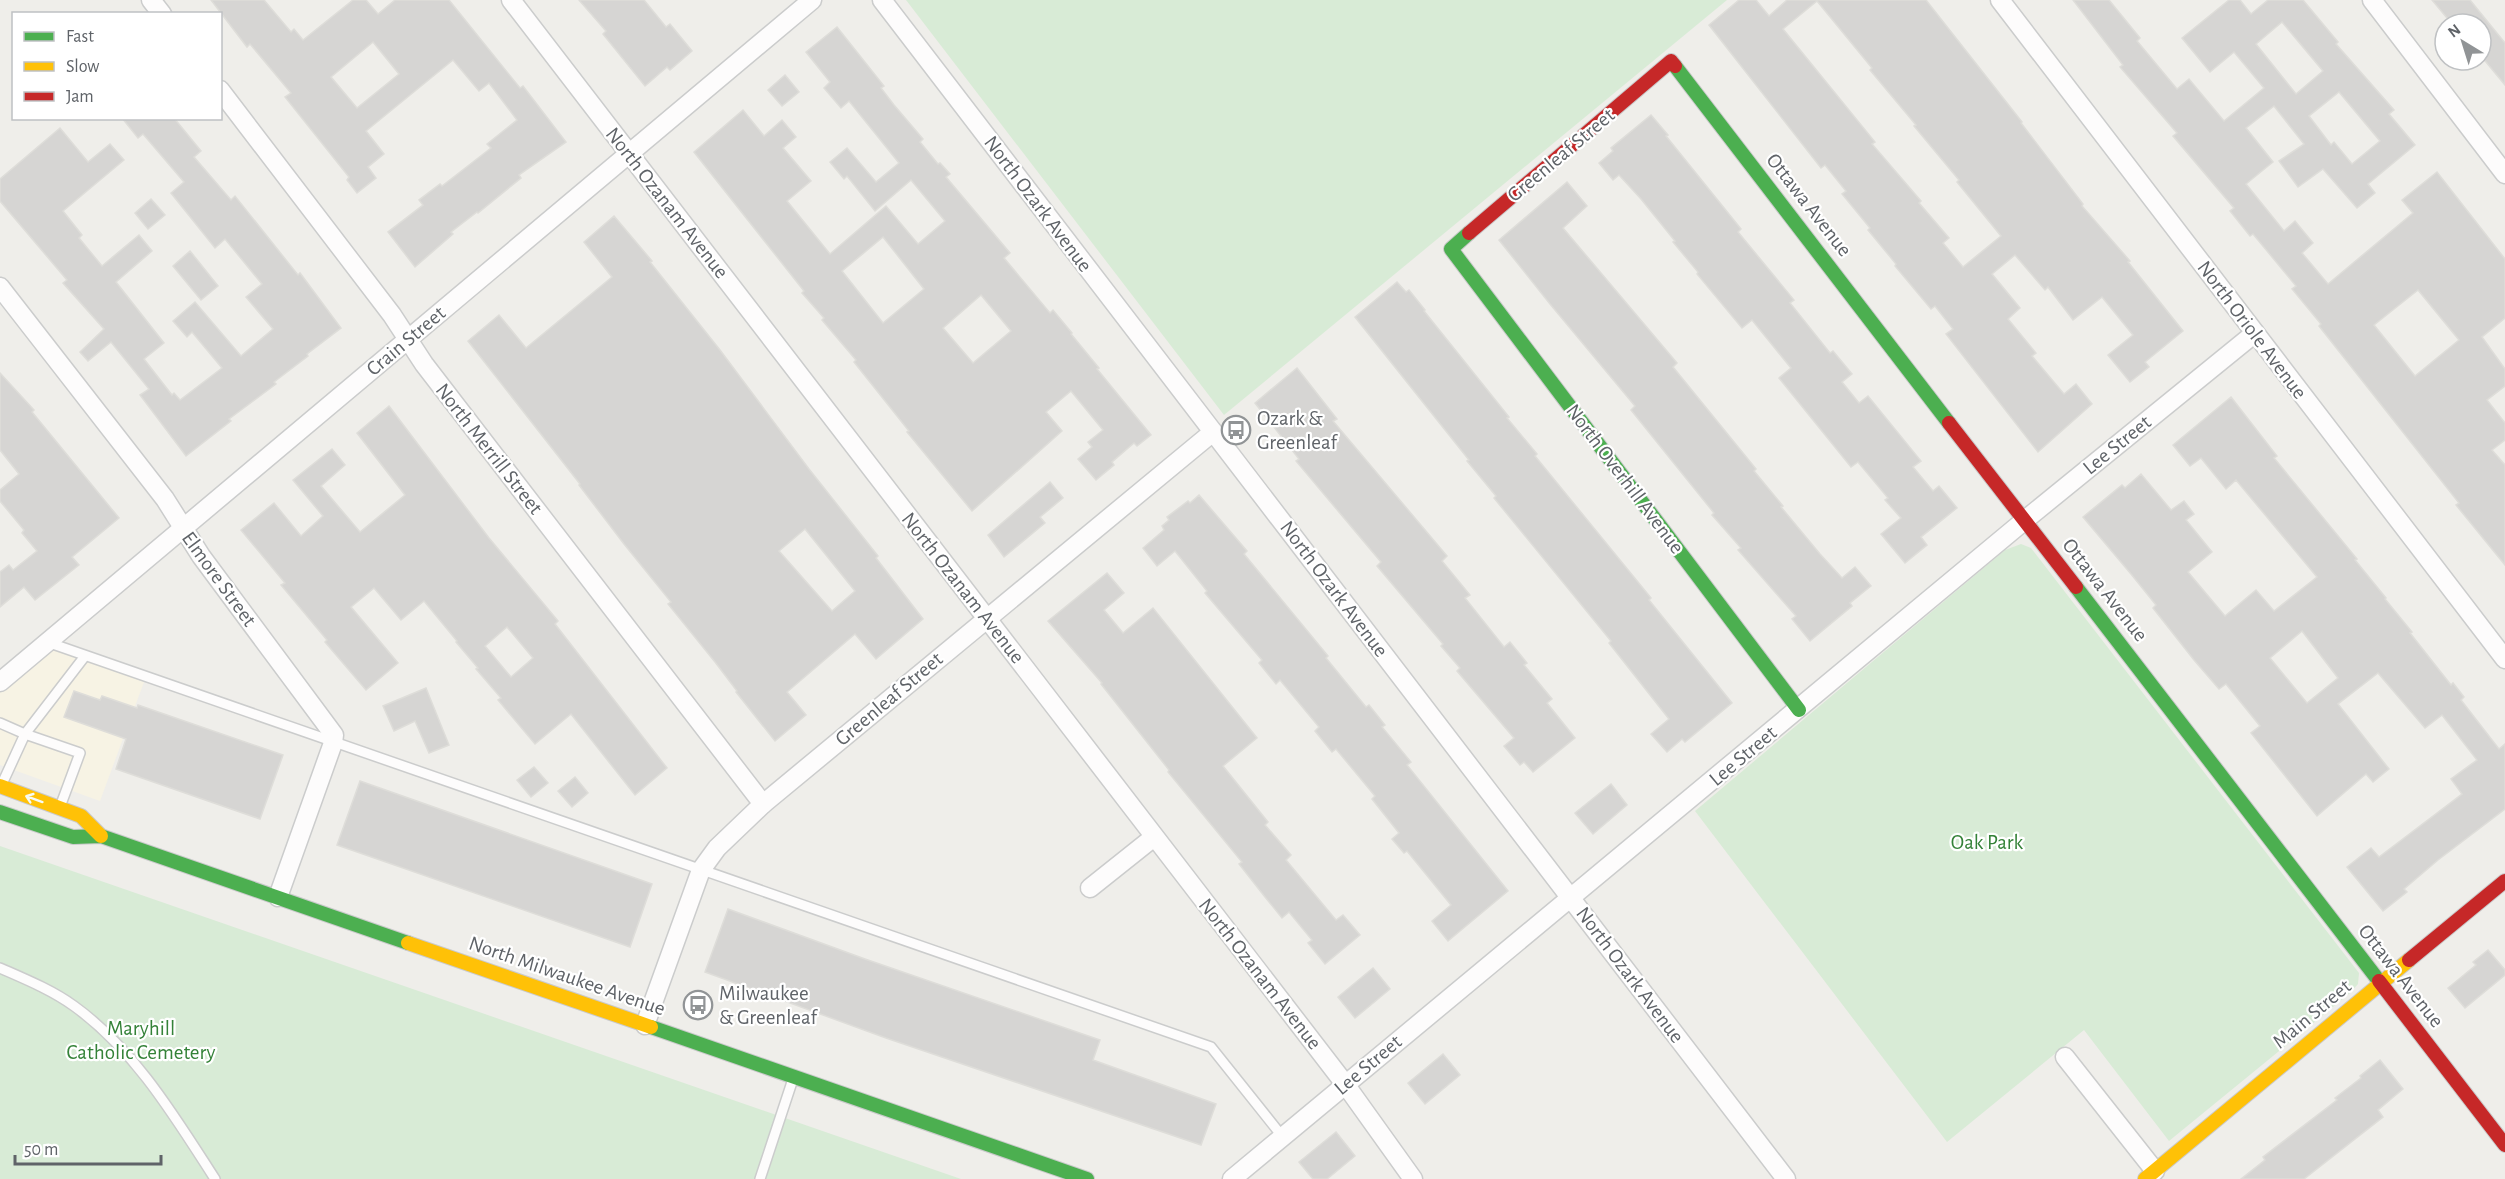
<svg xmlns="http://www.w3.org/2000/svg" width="2505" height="1179" font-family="'Alegreya Sans',sans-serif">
<rect width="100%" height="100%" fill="#efeeea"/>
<polygon fill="#f7f3e4" points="48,646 144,682 100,801 0,765 0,685"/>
<g fill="#d8ebd6">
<polygon points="906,0 1727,0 1224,415"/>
<polygon points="2021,544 2031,548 2359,973 2358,984 2350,993 2169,1141 2084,1030 1947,1142 1695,811 2005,550"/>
<polygon points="0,846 961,1179 0,1179"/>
</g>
<g fill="#d6d5d3" stroke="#deddd9" stroke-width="1.5" fill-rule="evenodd">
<path d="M211,0h53l27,32 3,-3 9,11 50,-40h13l12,14 17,-14h54l71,88 3,-2 43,56 -47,33 2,3 -43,35 -1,-1 -26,20 2,2 -38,33 -27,-35 35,-27 -4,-5 21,-16 2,2 49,-38 -4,-4 30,-24 -28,-37 -10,8 -26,-31 -87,71 18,23 -16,13 8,11 -19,15 -10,-13 2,-3 -64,-80 6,-4 -41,-49 -3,3zM373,42l26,32 -42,34 -26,-31z"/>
<polygon points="579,0 644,0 666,27 670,24 692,51 670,70 667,67 645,86 603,34 606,31"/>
<path d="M1739,0h17l13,16 18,-16h139l96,122 -1,1 62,81 -1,2 48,55 -2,1 55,69 -38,31 4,5 -19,15 -22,-27 25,-20 -31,-38 -29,23 -25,-33 -3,3 -30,-35 -23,19 28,34 -12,11 28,34 -4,3 32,38 12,-10 16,20 -54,48 -92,-118 7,-5 -18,-23 -4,3 -36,-43 1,-2 -28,-34 2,-2 -28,-34 4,-3 -21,-26 -4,3 -112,-143zM1817,1l55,67 -2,2 46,55 -2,1 45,54 -2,2 44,54 -38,31 -20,-24 6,-5 -30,-35 2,-2 -49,-57 3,-2 -92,-113z"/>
<path d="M2073,0h36l31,38 -3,3 40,48 12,-10 35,42 40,-33 -30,-36 -24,20 -28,-34 47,-38h11l11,14 17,-14h35l35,42 -2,2 58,66 -5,4 26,31 -47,39 7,9 -18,15 -34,-39 -25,18 -19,-26 25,-17 -30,-38 -28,22 27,34 -27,22 38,47 11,-10 18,22 -11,10 26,31 85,-71 -11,-13 35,-28 68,87v59l-23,19 23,32v17l-18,14 18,23v17l-13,10 13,15v100l-49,-60 3,-2 -140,-177 2,-2 -29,-35 4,-3 -43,-52 -3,2 -20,-25 4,-3 -61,-72 4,-3 -57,-66 3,-2zM2282,22l41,49 -27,23 -40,-50zM2339,92l41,49 -28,23 -18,-22 -3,3 -22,-29zM2418,290l41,50 -44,36 -41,-51z"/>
<polygon points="2432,0 2470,0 2505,43 2505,85 2481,56 2481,24 2452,24"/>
<path d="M837,27l47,59 -3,2 13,17 29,34 -3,3 18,22 2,-1 10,11 -4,3 64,76 -6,5 46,55 3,-3 19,23 -1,1 28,34 -2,1 54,66 -14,11 -3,-3 -22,19 2,3 -18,15 -18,-21 14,-12 -4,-5 15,-12 -32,-39 -25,21 16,19 -90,80 -65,-79 2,-1 -55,-69 2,-2 -34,-40 2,-2 -22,-25 2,-2 -110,-139 49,-42 21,26 18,-16 14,17 -13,11 28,33 -24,20 43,53 56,-48 32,38 27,-23 -34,-41 -36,31 -28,-35 -3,3 -14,-17 17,-14 29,34 23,-19 -50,-62 -8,7 -17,-20 6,-6 -24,-30zM883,237l41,52 -41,34 -41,-52zM981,295l30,36 -38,32 -30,-35z"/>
<polygon points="785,75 799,92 782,106 768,90"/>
<polygon points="1651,115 1668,135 1666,136 1741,229 1738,232 1794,300 1790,303 1830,353 1833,351 1852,374 1842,382 1859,403 1868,396 1921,461 1913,467 1933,491 1939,486 1957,508 1921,537 1927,545 1905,563 1881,534 1901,518 1885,500 1888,498 1858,462 1851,467 1779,378 1791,368 1752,320 1742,328 1697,274 1698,272 1673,242 1675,241 1641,199 1619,175 1613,180 1599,163 1613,151 1611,148"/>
<polygon points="122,118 174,118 201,151 194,157 231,200 235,196 298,275 300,273 341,328 307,354 308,356 274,382 276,384 229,419 231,421 186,456 140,395 149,389 111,342 88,361 80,352 104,329 63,283 67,280 0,201 0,179 60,128 88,162 110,144 124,160 63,211 82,235 79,238 102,266 139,235 152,251 116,282 164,343 144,359 172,395 174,393 180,400 222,368 192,332 187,337 173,321 195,302 241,356 273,329 246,297 262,284 225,239 215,248 171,193 184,182 143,134 138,138"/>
<polygon points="1567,182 1587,206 1563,228 1677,363 1673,367 1756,469 1754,471 1783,506 1781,507 1820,554 1842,578 1855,567 1871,586 1850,603 1852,606 1810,641 1792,619 1796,616 1738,550 1741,548 1712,515 1714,513 1631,410 1635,406 1550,304 1499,240"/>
<polygon points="151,199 165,215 148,229 135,213"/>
<path d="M614,216l38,45 -2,1 70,88 89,119 69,87 -2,2 47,61 -47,40 -21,-25 -68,58 19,23 -31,26 -39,-49 1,-1 -22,-29 -47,-58 3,-2 -47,-58 -45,-59 1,-1 -112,-143 31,-26 27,33 86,-71 -28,-35zM805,529l50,62 -23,20 -53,-60z"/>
<polygon points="190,251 218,286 201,300 173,266"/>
<polygon points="1397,282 1406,292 1409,290 1425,310 1424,311 1509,417 1507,418 1537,454 1535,456 1651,598 1649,600 1732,703 1685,742 1682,739 1667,752 1651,734 1669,719 1609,643 1611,641 1494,498 1496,496 1467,461 1469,460 1355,317"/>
<polygon points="1297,368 1337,419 1333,421 1447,556 1442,561 1470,595 1465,598 1504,647 1510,642 1527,663 1524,665 1552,699 1547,703 1575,738 1533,772 1524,762 1520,765 1504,746 1514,738 1457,671 1460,668 1441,646 1443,644 1377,566 1381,562 1296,461 1299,459 1255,403"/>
<polygon points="0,373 34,410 32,412 119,518 72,557 79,565 35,600 24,587 0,607 0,572 9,565 13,570 37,551 22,533 24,530 0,501 0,490 19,474 0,450"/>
<path d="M2231,397l46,59 -3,2 83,101 -2,1 31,38 -1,1 27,33 -2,1 41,52 2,-2 11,14 -3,3 38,49 6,-5v65l-67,51 -34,29 3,3 -24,19 -36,-44 24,-19 8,9 83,-63 -11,-15 26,-19 -35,-45 -17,13 -47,-55 -40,31 51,65 -16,13 -7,-8 -49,42 -66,-83 9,-7 -34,-42 -7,5 -25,-29 -41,-52 3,-3 -25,-31 -48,-57 39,-32 3,3 16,-14 30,36 13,-9 10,13 -8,6 26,32 -24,20 37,44 31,-26 18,21 43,-34 -81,-97 -10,9 -25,-31 -11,8 -17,-21zM2302,631l36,47 -31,25 -37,-45z"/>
<path d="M389,406l100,132 69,83 -3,3 112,144 -32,27 -64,-81 -36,30 -37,-44 3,-2 -25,-29 2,-1 -22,-26 1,-1 -33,-40 -23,19 -27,-32 -23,19 47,56 -32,27 -41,-48 2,-2 -46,-55 4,-2 -44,-53 33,-27 27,33 22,-20 -30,-36 39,-31 13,16 -24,21 39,46 45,-37 -48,-62zM507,627l26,31 -22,19 -26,-31z"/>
<polygon points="1050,482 1063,498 1040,517 1045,523 1004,557 988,535"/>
<polygon points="1199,495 1247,551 1244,554 1328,656 1326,658 1366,707 1369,705 1385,725 1382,727 1411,762 1407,765 1508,891 1448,941 1432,921 1451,905 1407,851 1404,853 1392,839 1399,833 1372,799 1375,796 1336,749 1332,752 1315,731 1319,727 1280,680 1276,684 1259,663 1262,660 1205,593 1207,591 1175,551 1157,566 1143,548 1164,530 1162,526 1169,520 1167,517 1188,501 1190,503"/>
<polygon points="1107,573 1124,593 1104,610 1123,633 1153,608 1257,738 1223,766 1268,822 1265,825 1291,855 1286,860 1336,920 1343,915 1360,935 1325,964 1308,943 1312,940 1289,912 1282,918 1265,897 1239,864 1242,862 1168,772 1169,770 1101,684 1102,683 1048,621"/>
<polygon points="426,688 449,745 429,753 415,721 394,731 383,706"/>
<polygon points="74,691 100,700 102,696 137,708 138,705 283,755 260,819 116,769 126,739 64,717"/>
<polygon points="534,767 548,783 531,797 517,780"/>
<polygon points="575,777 588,793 572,807 558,791"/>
<polygon points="360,781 652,884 630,947 337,845"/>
<polygon points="1611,784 1627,805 1593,834 1575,813"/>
<polygon points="728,909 865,959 1100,1040 1093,1060 1216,1104 1201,1145 886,1038 705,972"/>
<polygon points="2488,950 2505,970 2505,975 2465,1008 2448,988 2476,965 2473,962"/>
<polygon points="1373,968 1390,989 1355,1018 1338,997"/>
<polygon points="1443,1054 1460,1075 1425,1104 1408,1083"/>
<polygon points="2380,1060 2403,1089 2378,1110 2383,1117 2304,1179 2241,1179 2265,1160 2263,1157 2337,1100 2335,1098 2361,1078 2360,1076"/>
<polygon points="1336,1132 1355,1156 1327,1179 1313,1179 1299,1162"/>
</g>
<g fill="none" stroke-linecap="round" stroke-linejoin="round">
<g stroke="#cbcccc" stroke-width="12">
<g id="lane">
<polyline points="47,642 1211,1047 1282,1136"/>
<polyline points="0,723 25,734 85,656"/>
<polyline points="2,784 25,734 80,753 60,807"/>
<path d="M0,968c25,11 52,22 74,38 61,44 101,111 141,173"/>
<polyline points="760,1179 793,1079"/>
</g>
</g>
<g stroke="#cbcccc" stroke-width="21">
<g id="street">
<polyline points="151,0 162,14"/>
<polyline points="511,0 1345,1084 1413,1179"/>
<polyline points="882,0 1786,1179"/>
<polyline points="2000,0 2505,659"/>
<polyline points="2372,0 2505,174"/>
<polyline points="220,90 392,315 424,364 763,804"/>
<polyline points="0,287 165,499 201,556 334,735 333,743 278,897"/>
<polyline points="0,682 812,0"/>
<polyline points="1090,888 1154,837"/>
<polyline points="645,1025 701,870 717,848 763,804 1213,432"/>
<polyline points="2065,1057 2155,1171"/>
<polyline points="1232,1179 2025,520 2255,333"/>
</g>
</g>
<g stroke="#cacacb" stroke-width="16">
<g id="fast">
<polyline points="1675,66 1949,423"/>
<polyline points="1469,233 1451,249 1799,710"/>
<polyline points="2076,587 2379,981"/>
<polyline points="0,812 73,837 101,836 408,943"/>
<polyline points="651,1027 1087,1179"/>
</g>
</g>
<g stroke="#cacacb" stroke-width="16">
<g id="slow">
<polyline points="0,786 81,816 101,836"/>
<polyline points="408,943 651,1027"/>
<polyline points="2145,1179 2409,960"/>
</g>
</g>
<g stroke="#cacacb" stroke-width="16">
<g id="jam">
<polyline points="1469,233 1671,61 1675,66"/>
<polyline points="1949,423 2076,587"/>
<polyline points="2409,960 2505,881"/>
<polyline points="2379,981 2505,1145"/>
</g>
</g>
<use href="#lane" stroke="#fdfcfc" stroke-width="9"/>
<use href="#street" stroke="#fdfcfc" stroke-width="18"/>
<use href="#fast" stroke="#4caf50" stroke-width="14"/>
<use href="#slow" stroke="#ffc107" stroke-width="14"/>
<use href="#jam" stroke="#c62828" stroke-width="14"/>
</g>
<defs><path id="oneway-shaft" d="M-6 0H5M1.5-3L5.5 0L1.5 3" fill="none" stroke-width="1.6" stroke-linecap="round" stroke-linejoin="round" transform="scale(1.5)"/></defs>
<use stroke="#f6fbf6" href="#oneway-shaft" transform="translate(34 799) rotate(-160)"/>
<defs>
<g id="bus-ring" transform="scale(1.5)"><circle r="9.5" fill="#fff" stroke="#919496" stroke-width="1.5"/><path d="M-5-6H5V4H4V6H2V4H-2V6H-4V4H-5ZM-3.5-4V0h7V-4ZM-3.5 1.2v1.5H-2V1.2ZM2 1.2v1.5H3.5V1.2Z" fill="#919496"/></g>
</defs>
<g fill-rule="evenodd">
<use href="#bus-ring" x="1236" y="430"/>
<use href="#bus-ring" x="698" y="1005"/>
</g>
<g text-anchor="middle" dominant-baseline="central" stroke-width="4.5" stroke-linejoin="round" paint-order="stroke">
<g font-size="21" fill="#5f6368" stroke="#fff">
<text transform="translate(1561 155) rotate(-40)">Greenleaf Street</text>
<text transform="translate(667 203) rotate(52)">North Ozanam Avenue</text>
<text transform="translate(1038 204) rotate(53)">North Ozark Avenue</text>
<text transform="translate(1809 205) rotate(52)">Ottawa Avenue</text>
<text transform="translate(2252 330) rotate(53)">North Oriole Avenue</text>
<text transform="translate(406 341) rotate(-40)">Crain Street</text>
<text transform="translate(2117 445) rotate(-39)">Lee Street</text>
<text transform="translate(489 449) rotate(52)">North Merrill Street</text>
<text transform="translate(1625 479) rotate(53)">North Overhill Avenue</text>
<text transform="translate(219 579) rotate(54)">Elmore Street</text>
<text transform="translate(963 588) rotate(52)">North Ozanam Avenue</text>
<text transform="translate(1334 589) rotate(53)">North Ozark Avenue</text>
<text transform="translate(2105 590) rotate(52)">Ottawa Avenue</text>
<text transform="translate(889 699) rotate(-40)">Greenleaf Street</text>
<text transform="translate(1743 756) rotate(-40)">Lee Street</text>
<text transform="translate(1260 974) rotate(52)">North Ozanam Avenue</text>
<text transform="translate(1630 975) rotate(53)">North Ozark Avenue</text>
<text transform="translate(567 976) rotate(19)">North Milwaukee Avenue</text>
<text transform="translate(2401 976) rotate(52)">Ottawa Avenue</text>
<text transform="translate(2312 1014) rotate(-40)">Main Street</text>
<text transform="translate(1368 1065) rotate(-40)">Lee Street</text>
</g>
<g font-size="21" fill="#5f6368" stroke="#fff" text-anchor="start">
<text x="1257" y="418">Ozark &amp;<tspan x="1257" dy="24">Greenleaf</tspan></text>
<text x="719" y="993">Milwaukee<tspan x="719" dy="24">&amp; Greenleaf</tspan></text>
</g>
<g font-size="21" fill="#348238" stroke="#fff">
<text x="1987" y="842">Oak Park</text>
<text x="141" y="1028">Maryhill<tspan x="141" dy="24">Catholic Cemetery</tspan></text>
</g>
</g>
<rect x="12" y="12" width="210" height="108" fill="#ffffff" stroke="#bfc1c3" stroke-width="1.5"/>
<rect x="24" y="32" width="30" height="9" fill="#4caf50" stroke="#bfc1c3" stroke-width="1.5"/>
<text x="66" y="42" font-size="18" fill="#5f6368">Fast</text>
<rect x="24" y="62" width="30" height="9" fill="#ffc107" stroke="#bfc1c3" stroke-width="1.5"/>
<text x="66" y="72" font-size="18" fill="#5f6368">Slow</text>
<rect x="24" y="92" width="30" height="9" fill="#c62828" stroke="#bfc1c3" stroke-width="1.5"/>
<text x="66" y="102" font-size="18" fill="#5f6368">Jam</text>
<g transform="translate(2463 42) rotate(322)"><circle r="28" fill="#ffffff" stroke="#bfc1c3" stroke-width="1.5"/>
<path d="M0-4.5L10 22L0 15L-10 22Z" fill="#919496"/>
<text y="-9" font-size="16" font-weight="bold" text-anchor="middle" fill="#5f6368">N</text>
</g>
<path d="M15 1155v9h146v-9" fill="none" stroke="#5f6368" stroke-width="3"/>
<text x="24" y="1155" font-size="18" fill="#5f6368" stroke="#ffffff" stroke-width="4.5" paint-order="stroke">50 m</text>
</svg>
